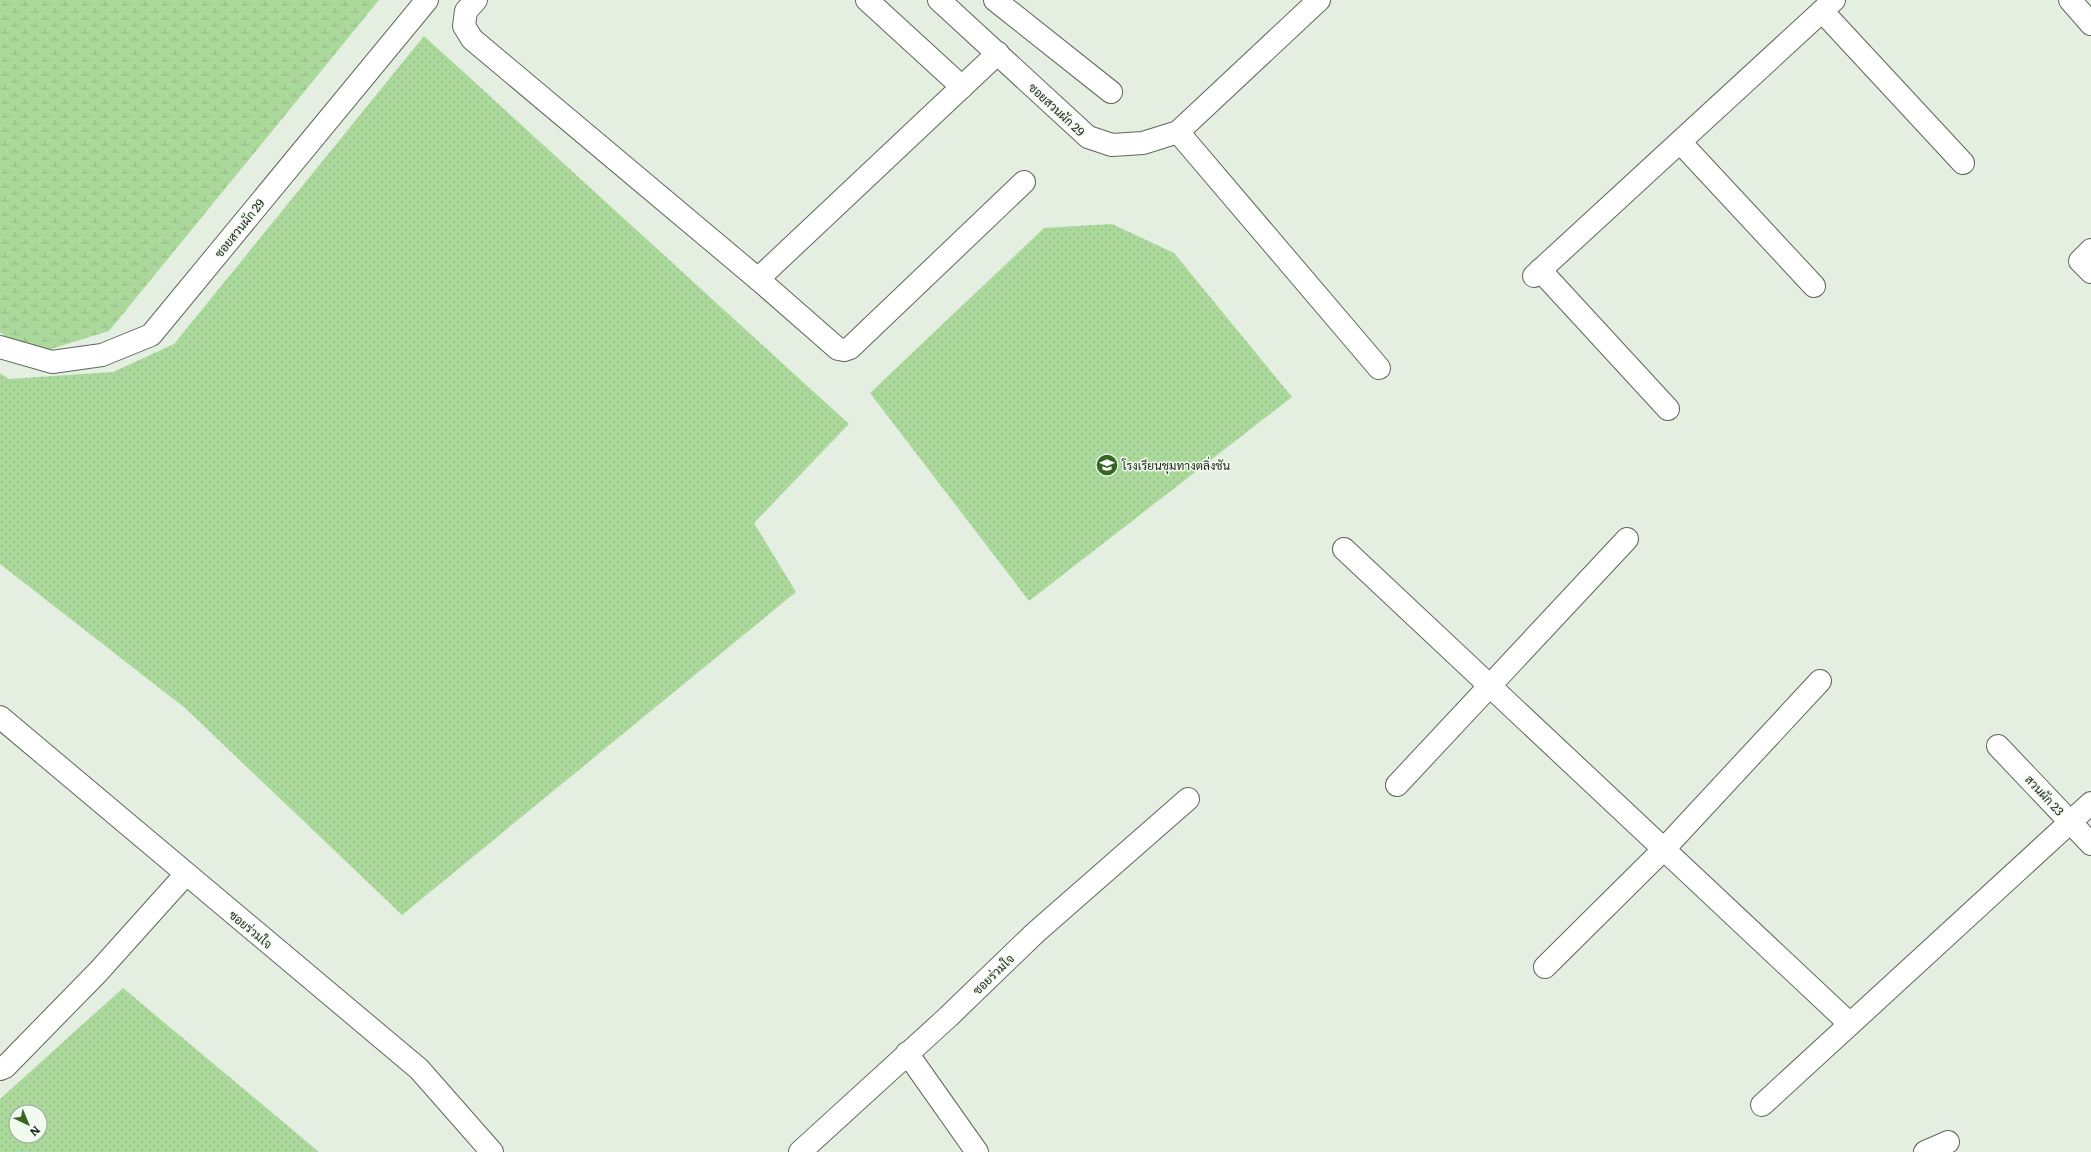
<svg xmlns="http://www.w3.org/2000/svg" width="2091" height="1152" font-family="Literata,Sarabun,serif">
<defs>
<pattern id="grass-dots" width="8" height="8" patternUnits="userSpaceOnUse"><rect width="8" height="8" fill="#abd99c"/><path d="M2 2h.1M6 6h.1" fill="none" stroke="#93ba86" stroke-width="1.8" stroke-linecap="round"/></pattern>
<pattern id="wetland-marsh" width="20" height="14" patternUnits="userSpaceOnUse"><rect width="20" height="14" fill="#abd99c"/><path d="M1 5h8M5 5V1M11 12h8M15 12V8" fill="none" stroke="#93ba86"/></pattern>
</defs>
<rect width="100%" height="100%" fill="#e4efe1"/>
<g fill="url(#grass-dots)" fill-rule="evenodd">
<polygon points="424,36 849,424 754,523 796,592 402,915 185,708 0,564 0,373 9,379 113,372 174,344"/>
<polygon points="1112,224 1174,253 1292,397 1029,601 870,393 1044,228"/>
<path d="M123,988l196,164h-319v-53zM16,1112h24v24h-24z"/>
</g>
<polygon fill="url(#wetland-marsh)" points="0,0 379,0 109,331 28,356 0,332"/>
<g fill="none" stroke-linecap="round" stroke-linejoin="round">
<g stroke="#5e675b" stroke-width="24">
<g id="minor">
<polyline points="476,0 466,11 464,26 472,39 758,279"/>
<polyline points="867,0 962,87"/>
<polyline points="939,0 1088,137 1112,145 1143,143 1178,132 1319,0"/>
<polyline points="995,0 1111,92"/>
<polyline points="2070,0 2091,24"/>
<polyline points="1822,11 1963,163"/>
<polyline points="998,53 758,279 838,349 844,350 850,348 1024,182"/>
<polyline points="1178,132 1379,368"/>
<polyline points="1680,142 1814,286"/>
<polyline points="2091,250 2080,261 2091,272"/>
<polyline points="1540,270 1668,409"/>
<polyline points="1534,276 1834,0"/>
<polyline points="0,347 52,362 102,355 151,335 427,0"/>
<polyline points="1344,549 1850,1024"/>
<polyline points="0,717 419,1069 492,1152"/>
<polyline points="1998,746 2091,844"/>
<polyline points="1397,785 1627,539"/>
<polyline points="1545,967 1664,849 1820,681"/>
<polyline points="907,1053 977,1152"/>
<polyline points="0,1069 5,1067 98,972 186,874"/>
<polyline points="1762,1105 2091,803"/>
<polyline points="800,1152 948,1017 1035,933 1188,799"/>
<polyline points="1925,1152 1948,1142"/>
</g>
</g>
<use href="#minor" stroke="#fff" stroke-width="22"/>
</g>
<defs>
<g id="school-disc" transform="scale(1.15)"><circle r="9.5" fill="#366524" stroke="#f1fcee"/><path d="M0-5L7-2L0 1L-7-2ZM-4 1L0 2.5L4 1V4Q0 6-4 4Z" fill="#fff"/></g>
</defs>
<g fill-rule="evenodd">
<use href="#school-disc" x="1107" y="465"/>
</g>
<g text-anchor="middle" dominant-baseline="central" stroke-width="3" stroke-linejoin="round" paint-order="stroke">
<g font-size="12" fill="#1e221d" stroke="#f1fcee">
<text transform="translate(1057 109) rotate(43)">ซอยสวนผัก 29</text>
<text transform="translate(239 228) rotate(-51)">ซอยสวนผัก 29</text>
<text transform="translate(2045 795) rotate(47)">สวนผัก 23</text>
<text transform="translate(251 929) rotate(40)">ซอยร่วมใจ</text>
<text transform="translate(993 974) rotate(-44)">ซอยร่วมใจ</text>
</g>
<g font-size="12" fill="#1e221d" stroke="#f1fcee" text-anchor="start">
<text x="1122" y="465">โรงเรียนชุมทางตลิ่งชัน</text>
</g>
</g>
<g transform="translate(28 1124) rotate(136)"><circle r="19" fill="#f1fcee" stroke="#9da59a"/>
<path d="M0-3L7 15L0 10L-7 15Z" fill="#366524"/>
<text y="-6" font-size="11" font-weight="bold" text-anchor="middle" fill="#1e221d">N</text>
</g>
</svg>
